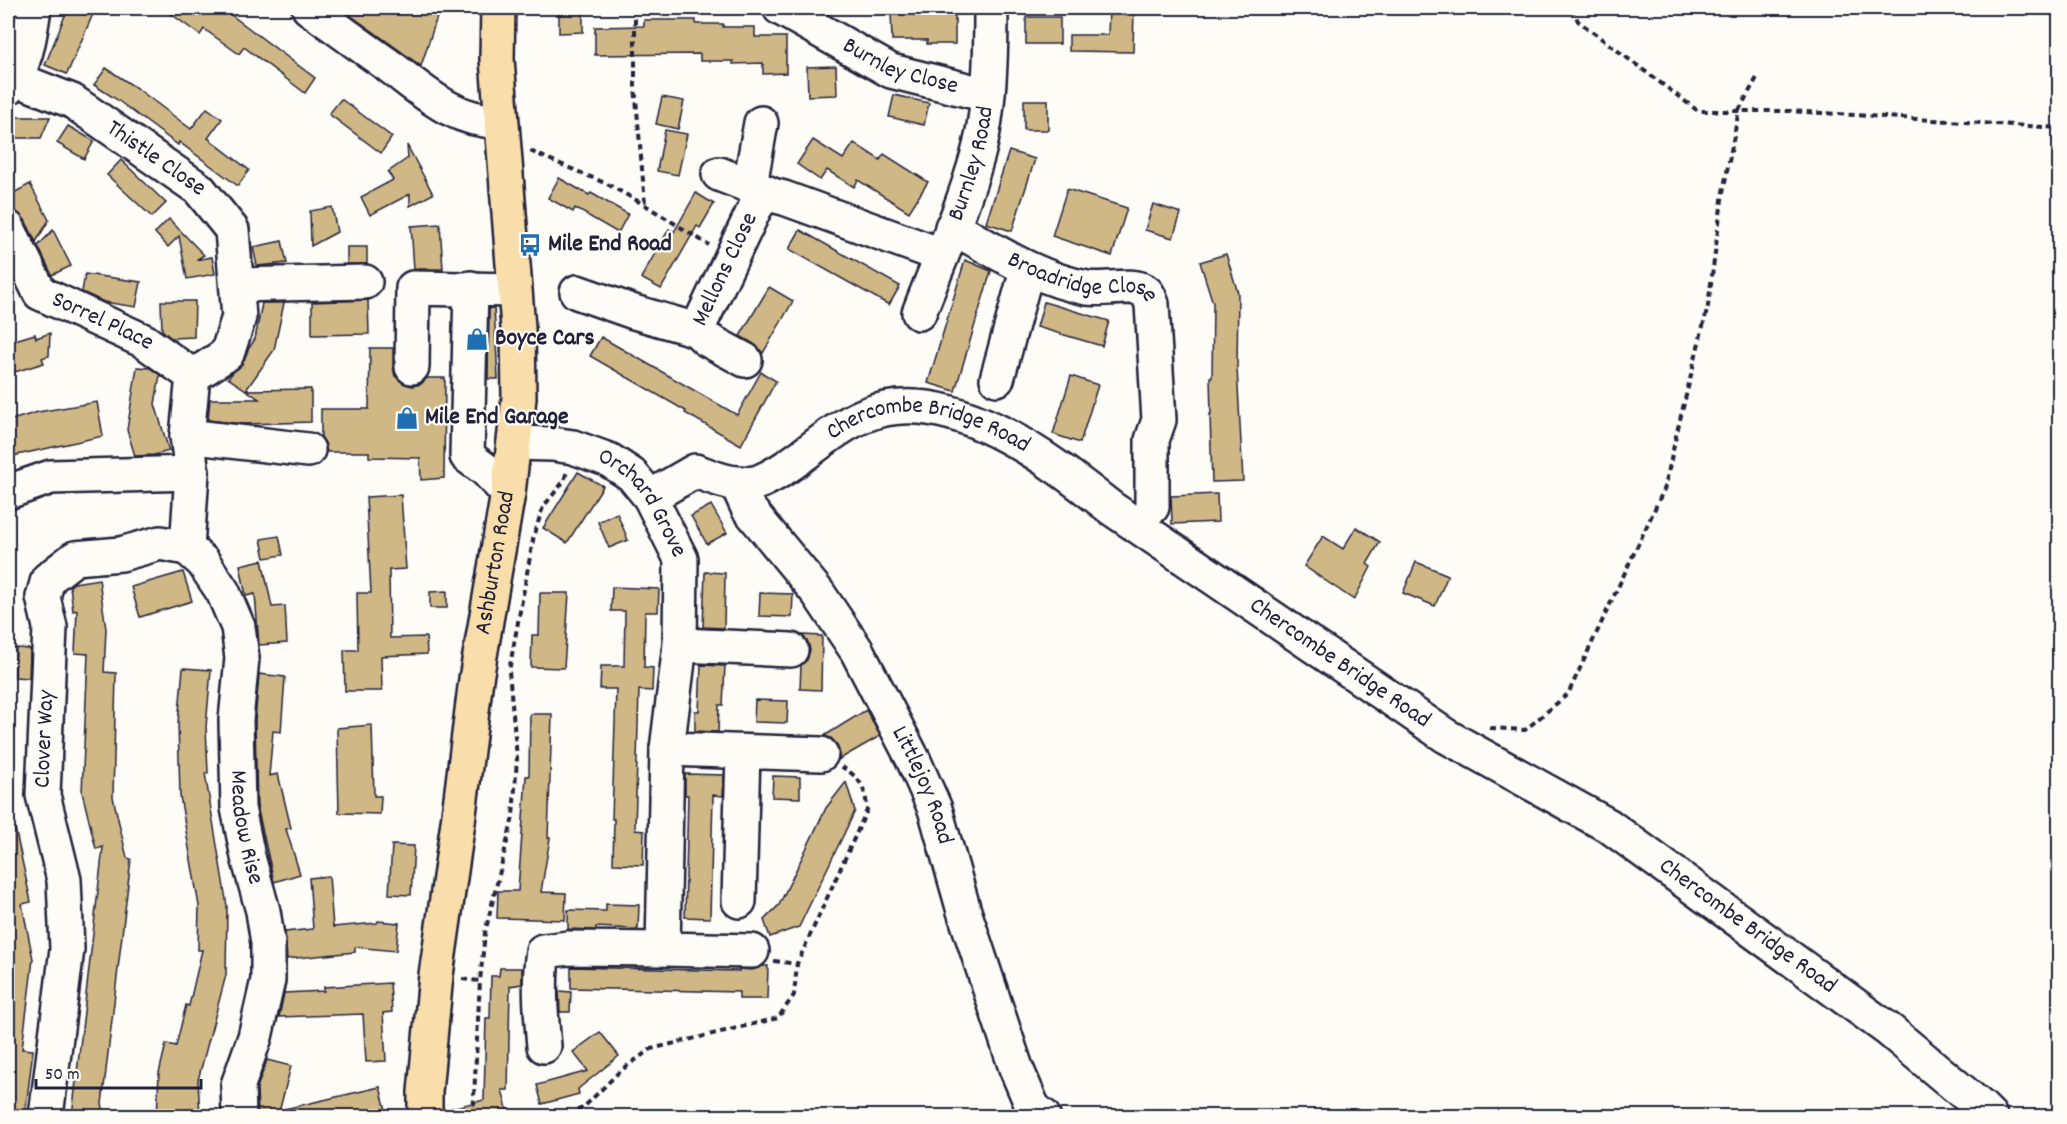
<svg xmlns="http://www.w3.org/2000/svg" width="2067" height="1124" font-family="Dekko,sans-serif">
<rect width="100%" height="100%" fill="#fdfcf7"/>
<filter id="ink" filterUnits="userSpaceOnUse"><feTurbulence type="fractalNoise" baseFrequency=".0167" numOctaves="2"/><feDisplacementMap in="SourceGraphic" scale="12" xChannelSelector="R" yChannelSelector="G"/><feConvolveMatrix kernelMatrix="1 2 1 2 8 2 1 2 1" color-interpolation-filters="sRGB"/></filter>
<g filter="url(#ink)">
<g fill="#cfb786" stroke="#22223b" stroke-width="1.5">
<polygon points="68,8 78,8 93,14 67,74 45,65"/>
<polygon points="163,8 222,8 315,78 305,93 244,47 239,54 204,29 200,35"/>
<polygon points="340,8 440,8 421,66 399,50"/>
<polygon points="559,8 583,8 583,32 559,33"/>
<polygon points="1109,8 1134,8 1133,52 1069,51 1069,35 1108,35"/>
<polygon points="891,11 920,11 920,15 955,15 955,44 927,44 927,40 892,40"/>
<rect x="1026" y="17" width="34" height="27"/>
<polygon points="644,20 696,20 696,24 723,24 723,27 755,27 755,37 786,37 786,73 763,74 763,63 733,64 733,61 700,61 700,54 595,55 595,27 644,26"/>
<polygon points="836,66 837,95 808,96 807,67"/>
<polygon points="106,68 138,89 191,129 207,108 222,119 208,138 249,170 238,186 179,142 178,145 116,99 94,85"/>
<polygon points="894,95 929,103 924,125 889,117"/>
<polygon points="662,97 684,101 678,129 656,124"/>
<polygon points="341,99 392,137 381,153 329,114"/>
<rect x="1024" y="100" width="24" height="30"/>
<polygon points="8,117 50,117 41,138 8,138"/>
<polygon points="68,126 94,141 84,159 57,143"/>
<polygon points="665,130 687,134 678,175 657,171"/>
<polygon points="813,140 843,159 854,143 880,160 884,154 928,182 909,212 858,180 854,187 827,170 820,180 797,164"/>
<polygon points="407,145 433,194 410,206 410,194 370,215 361,197 393,180 388,172 408,158"/>
<polygon points="1009,151 1035,159 1012,231 986,223"/>
<polygon points="121,160 166,203 152,217 107,175"/>
<polygon points="559,178 589,195 591,193 628,214 618,233 575,208 573,212 548,198"/>
<polygon points="30,184 49,220 36,242 25,220 15,211 8,196"/>
<polygon points="1067,189 1127,208 1112,256 1052,236"/>
<polygon points="696,193 714,204 700,228 697,226 661,289 641,278 669,229 674,232"/>
<polygon points="1153,204 1181,213 1173,238 1145,230"/>
<polygon points="332,207 337,232 311,246 310,211"/>
<polygon points="169,219 204,255 196,260 212,257 215,274 187,279 179,236 168,247 155,233"/>
<polygon points="440,224 443,269 414,269 411,226"/>
<polygon points="53,230 71,266 52,275 38,246"/>
<polygon points="800,230 900,286 889,305 789,249"/>
<polygon points="282,241 287,263 257,266 253,247"/>
<rect x="347" y="247" width="20" height="17"/>
<polygon points="1226,254 1238,293 1237,368 1243,481 1212,482 1210,414 1211,414 1210,377 1212,377 1213,303 1200,262"/>
<polygon points="965,260 991,271 955,391 928,383"/>
<polygon points="85,274 141,282 136,307 104,302 82,292"/>
<polygon points="769,287 793,301 763,353 754,344 740,336"/>
<polygon points="368,300 369,334 312,335 312,302"/>
<polygon points="161,301 195,301 194,337 171,338 162,330"/>
<polygon points="1044,302 1109,321 1102,346 1037,327"/>
<polygon points="262,303 284,303 274,350 246,390 228,378 244,360 249,348 255,339"/>
<polygon points="489,308 494,308 498,379 488,379"/>
<polygon points="50,333 49,356 42,358 44,363 8,374 8,342 35,334 36,338"/>
<polygon points="601,337 737,415 761,372 776,381 741,445 685,413 686,411 590,356"/>
<polygon points="370,348 393,348 393,367 395,376 403,383 412,386 421,384 427,378 445,378 444,478 421,480 420,458 369,457 369,452 327,452 325,443 321,437 321,409 369,409"/>
<polygon points="137,367 150,368 160,375 155,404 169,451 154,455 135,456 127,430"/>
<polygon points="1071,376 1098,385 1080,443 1053,434"/>
<polygon points="311,389 311,422 243,424 208,420 210,399 259,399 246,390"/>
<polygon points="97,402 103,436 8,457 8,421 38,412"/>
<polygon points="578,472 603,486 567,543 543,528"/>
<polygon points="1217,494 1218,522 1172,524 1171,496"/>
<polygon points="401,495 406,569 389,570 390,638 426,637 427,654 381,656 382,691 345,691 344,650 358,650 357,593 371,593 366,497"/>
<polygon points="711,505 727,533 707,544 691,516"/>
<polygon points="617,513 628,540 609,548 598,522"/>
<polygon points="1356,527 1380,542 1367,564 1371,567 1354,600 1304,566 1323,536 1343,549"/>
<polygon points="279,536 283,555 265,558 261,539"/>
<polygon points="262,560 272,607 285,606 287,643 259,645 255,594 246,596 240,565"/>
<polygon points="1416,562 1448,575 1435,606 1403,593"/>
<polygon points="183,572 192,601 140,617 131,587"/>
<polygon points="705,572 725,573 724,628 703,627"/>
<polygon points="99,579 106,629 104,672 116,673 113,797 127,858 131,859 102,1104 105,1116 72,1116 103,847 96,849 82,792 88,654 75,653 77,610 73,611 70,586 74,583"/>
<polygon points="612,587 659,589 658,612 645,612 644,667 653,668 652,691 639,690 635,830 644,831 643,865 613,864 614,819 612,819 616,689 600,689 601,666 624,666 625,611 611,611"/>
<polygon points="447,591 447,608 430,608 430,592"/>
<polygon points="540,593 569,593 564,668 531,667 532,635 539,635"/>
<polygon points="760,593 793,594 792,617 759,616"/>
<polygon points="802,635 822,636 821,690 800,689 801,665 807,660 810,650 808,642"/>
<polygon points="16,648 30,649 29,678 15,677"/>
<polygon points="701,665 725,666 723,705 719,705 718,732 695,731 695,711 699,711"/>
<polygon points="183,668 211,670 206,727 208,773 205,773 227,906 226,975 198,1080 200,1116 157,1116 159,1073 166,1044 176,1046 186,1005 189,1006 202,950 198,950 199,906 180,796 178,723"/>
<polygon points="259,674 285,677 281,732 273,731 269,776 278,774 291,828 286,829 300,874 274,882 257,806 255,721"/>
<polygon points="755,700 788,701 787,723 754,722"/>
<polygon points="866,710 880,736 838,760 840,754 837,745 831,738 824,736"/>
<polygon points="530,714 552,714 548,838 550,838 541,892 566,893 565,920 497,918 498,891 518,891 526,776 529,776"/>
<polygon points="372,725 374,796 381,796 380,814 339,813 337,728"/>
<polygon points="685,774 724,775 723,796 713,795 710,918 685,917 688,795 685,795"/>
<polygon points="773,776 800,777 800,798 772,797"/>
<polygon points="846,782 855,811 799,927 770,937 764,920 779,905 826,808"/>
<polygon points="15,828 31,902 22,904 33,959 22,1049 33,1050 25,1115 8,1113 8,829"/>
<polygon points="392,845 414,846 411,895 389,894"/>
<polygon points="329,876 333,927 377,923 378,921 399,923 396,951 355,947 355,952 287,959 285,932 313,929 309,878"/>
<polygon points="606,904 639,905 638,929 596,927 596,930 568,929 568,910 606,911"/>
<polygon points="763,966 768,966 767,999 739,999 739,992 571,988 571,967 739,971 739,969 752,970"/>
<polygon points="500,968 522,968 522,984 510,986 508,1090 502,1090 509,1116 445,1116 444,1110 484,1100 486,1018 490,1018 491,976 499,976"/>
<polygon points="390,983 392,1012 383,1013 386,1061 366,1062 363,1014 279,1017 284,993 324,991 324,987"/>
<polygon points="559,991 571,992 570,1012 560,1012"/>
<polygon points="600,1032 619,1056 578,1089 579,1094 542,1104 537,1085 588,1071 573,1052"/>
<polygon points="267,1060 291,1066 278,1116 258,1116 257,1088"/>
<polygon points="380,1087 386,1110 360,1116 285,1116 284,1109"/>
</g>
<g fill="none" stroke-linecap="round" stroke-linejoin="round">
<g stroke="#22223b" stroke-width="38">
<g id="minor">
<path d="M309,8c26,19 52,38 79,57 34,25 67,58 113,56"/>
<path id="s1" d="M780,8l111,63 96,24"/>
<path id="s2" d="M16,79l56,22 127,88 33,41 7,87 -12,37 -34,22 -6,60 5,37 -5,75"/>
<path d="M8,88c18,-21 22,-53 26,-80"/>
<polyline points="719,174 768,193"/>
<polyline points="750,185 761,123"/>
<path id="s3" d="M952,227c44,24 85,52 135,61 15,3 48,-6 59,4 3,2 4,8 6,12l7,116 -7,20v67"/>
<path id="s4" d="M8,228l32,65 104,48 49,35"/>
<polyline points="237,285 365,282"/>
<polyline points="471,288 467,456 486,470 508,493"/>
<polyline points="577,292 634,312 697,330"/>
<path id="s5" d="M919,313c20,-52 44,-105 59,-159 12,-44 13,-101 13,-146"/>
<path id="s6" d="M745,360l-39,-21 -9,-9 58,-122 7,-10 10,-3 12,3 157,57"/>
<polyline points="412,367 413,288 514,290"/>
<polyline points="997,379 1027,270"/>
<polyline points="187,436 308,450"/>
<path id="s7" d="M514,443l38,1 21,3 36,13 23,15 18,22 31,62 -1,86 -13,104 -4,200 89,2"/>
<path id="s8" d="M737,484l11,24 70,85 39,58 56,108 22,50 29,102 52,157 17,40 10,8"/>
<polyline points="8,492 51,477 192,473"/>
<path id="s9" d="M650,497l45,-26c13,4 29,12 44,12 6,1 16,1 22,-2 37,-16 67,-51 104,-66 83,-34 184,44 246,93l335,228 163,90 280,204 93,78 8,8"/>
<path id="s10" d="M187,548l16,14 20,30 15,35 4,31 -6,62 2,88 10,49 15,54 5,32v37l-13,57 -17,48 1,31"/>
<polyline points="680,645 791,650"/>
<polyline points="667,749 821,754"/>
<polyline points="739,901 743,752"/>
<path d="M544,1046c-3,-32 -6,-63 -1,-95l26,-3 94,1"/>
<path id="s11" d="M46,1116l21,-167 -3,-69 -21,-85 7,-168 -7,-30 5,-18 27,-21 46,-4 39,-11 27,5"/>
</g>
</g>
<g stroke="#22223b" stroke-width="38">
<g id="major">
<path id="s12" d="M425,1116v-24l11,-117 22,-153 18,-143 32,-186 11,-95 -1,-70 -21,-269 1,-51"/>
</g>
</g>
<g stroke="#22223b" stroke-width="4" stroke-dasharray="6 4.5" stroke-linecap="butt">
<polyline points="635,8 635,86 645,204"/>
<polyline points="1572,8 1578,21 1698,111 1790,111 2060,128"/>
<polyline points="530,151 607,184 645,205 709,245"/>
<polyline points="8,594 18,595"/>
<polyline points="1490,728 1525,730 1568,694 1665,487 1676,436 1708,306 1723,192 1739,110 1759,74"/>
<polyline points="774,961 797,964"/>
<polyline points="462,979 480,981 485,933 513,817 517,758 509,671 534,535 543,507 564,481 567,471"/>
<polyline points="473,1116 480,981"/>
<path d="M568,1116l16,-9 36,-36 31,-22 127,-31 16,-23 3,-31 70,-154c-1,-21 -6,-32 -25,-43"/>
</g>
<use href="#minor" stroke="#fdfcf7" stroke-width="33"/>
<use href="#major" stroke="#f9deab" stroke-width="33"/>
</g>
</g>
<defs>
<g id="bus-bare" transform="scale(1.8)"><path d="M-5-6H5V4H4V6H2V4H-2V6H-4V4H-5ZM-3.5-4V0h7V-4ZM-3.5 1.2v1.5H-2V1.2ZM2 1.2v1.5H3.5V1.2Z" fill="#1f6fb2" stroke="#fdfcf7" stroke-width="2.5" paint-order="stroke"/></g>
<g id="shop-bare" transform="scale(1.8)"><path d="M-5-2.5h2.3a2.7 3.5 0 0 1 5.4 0H5L5.5 6h-11ZM-1.5-2.5h3a1.5 2.3 0 0 0-3 0Z" fill="#1f6fb2" stroke="#fdfcf7" stroke-width="2.5" paint-order="stroke"/></g>
</defs>
<g fill-rule="evenodd">
<use href="#bus-bare" x="530" y="245"/>
<use href="#shop-bare" x="477" y="339"/>
<use href="#shop-bare" x="407" y="418"/>
</g>
<g text-anchor="middle" dominant-baseline="central" stroke-width="4.5" stroke-linejoin="round" paint-order="stroke">
<g font-size="24" fill="#22223b" stroke="#fdfcf7">
<text stroke="none"><textPath href="#s1" startOffset="135">Burnley Close</textPath></text>
<text stroke="none"><textPath href="#s2" startOffset="162">Thistle Close</textPath></text>
<text stroke="none"><textPath href="#s5" startOffset="159">Burnley Road</textPath></text>
<text stroke="none"><textPath href="#s6" startOffset="124">Mellons Close</textPath></text>
<text stroke="none"><textPath href="#s3" startOffset="142">Broadridge Close</textPath></text>
<text stroke="none"><textPath href="#s4" startOffset="141">Sorrel Place</textPath></text>
<text stroke="none"><textPath href="#s9" startOffset="309">Chercombe Bridge Road</textPath></text>
<text stroke="none"><textPath href="#s7" startOffset="153">Orchard Grove</textPath></text>
<text stroke="none"><textPath href="#s12" startOffset="558">Ashburton Road</textPath></text>
<text stroke="none"><textPath href="#s9" startOffset="795">Chercombe Bridge Road</textPath></text>
<text stroke="none"><textPath href="#s11" startOffset="381">Clover Way</textPath></text>
<text stroke="none"><textPath href="#s8" startOffset="356">Littlejoy Road</textPath></text>
<text stroke="none"><textPath href="#s10" startOffset="297">Meadow Rise</textPath></text>
<text stroke="none"><textPath href="#s9" startOffset="1281">Chercombe Bridge Road</textPath></text>
</g>
<g font-size="24" font-weight="bold" fill="#22223b" stroke="#fdfcf7" text-anchor="start">
<text x="548" y="245">Mile End Road</text>
<text x="495" y="339">Boyce Cars</text>
<text x="425" y="418">Mile End Garage</text>
</g>
</g>
<rect width="2067" height="1124" fill="none" stroke="#fdfcf7" stroke-width="30"/>
<rect x="15" y="15" width="2037" height="1094" fill="none" stroke="#22223b" stroke-width="2" filter="url(#ink)"/>
<path d="M36 1079v9h165v-9" fill="none" stroke="#22223b" stroke-width="3"/>
<text x="45" y="1079" font-size="18" fill="#22223b" stroke="#fdfcf7" stroke-width="4.5" paint-order="stroke">50 m</text>
</svg>
